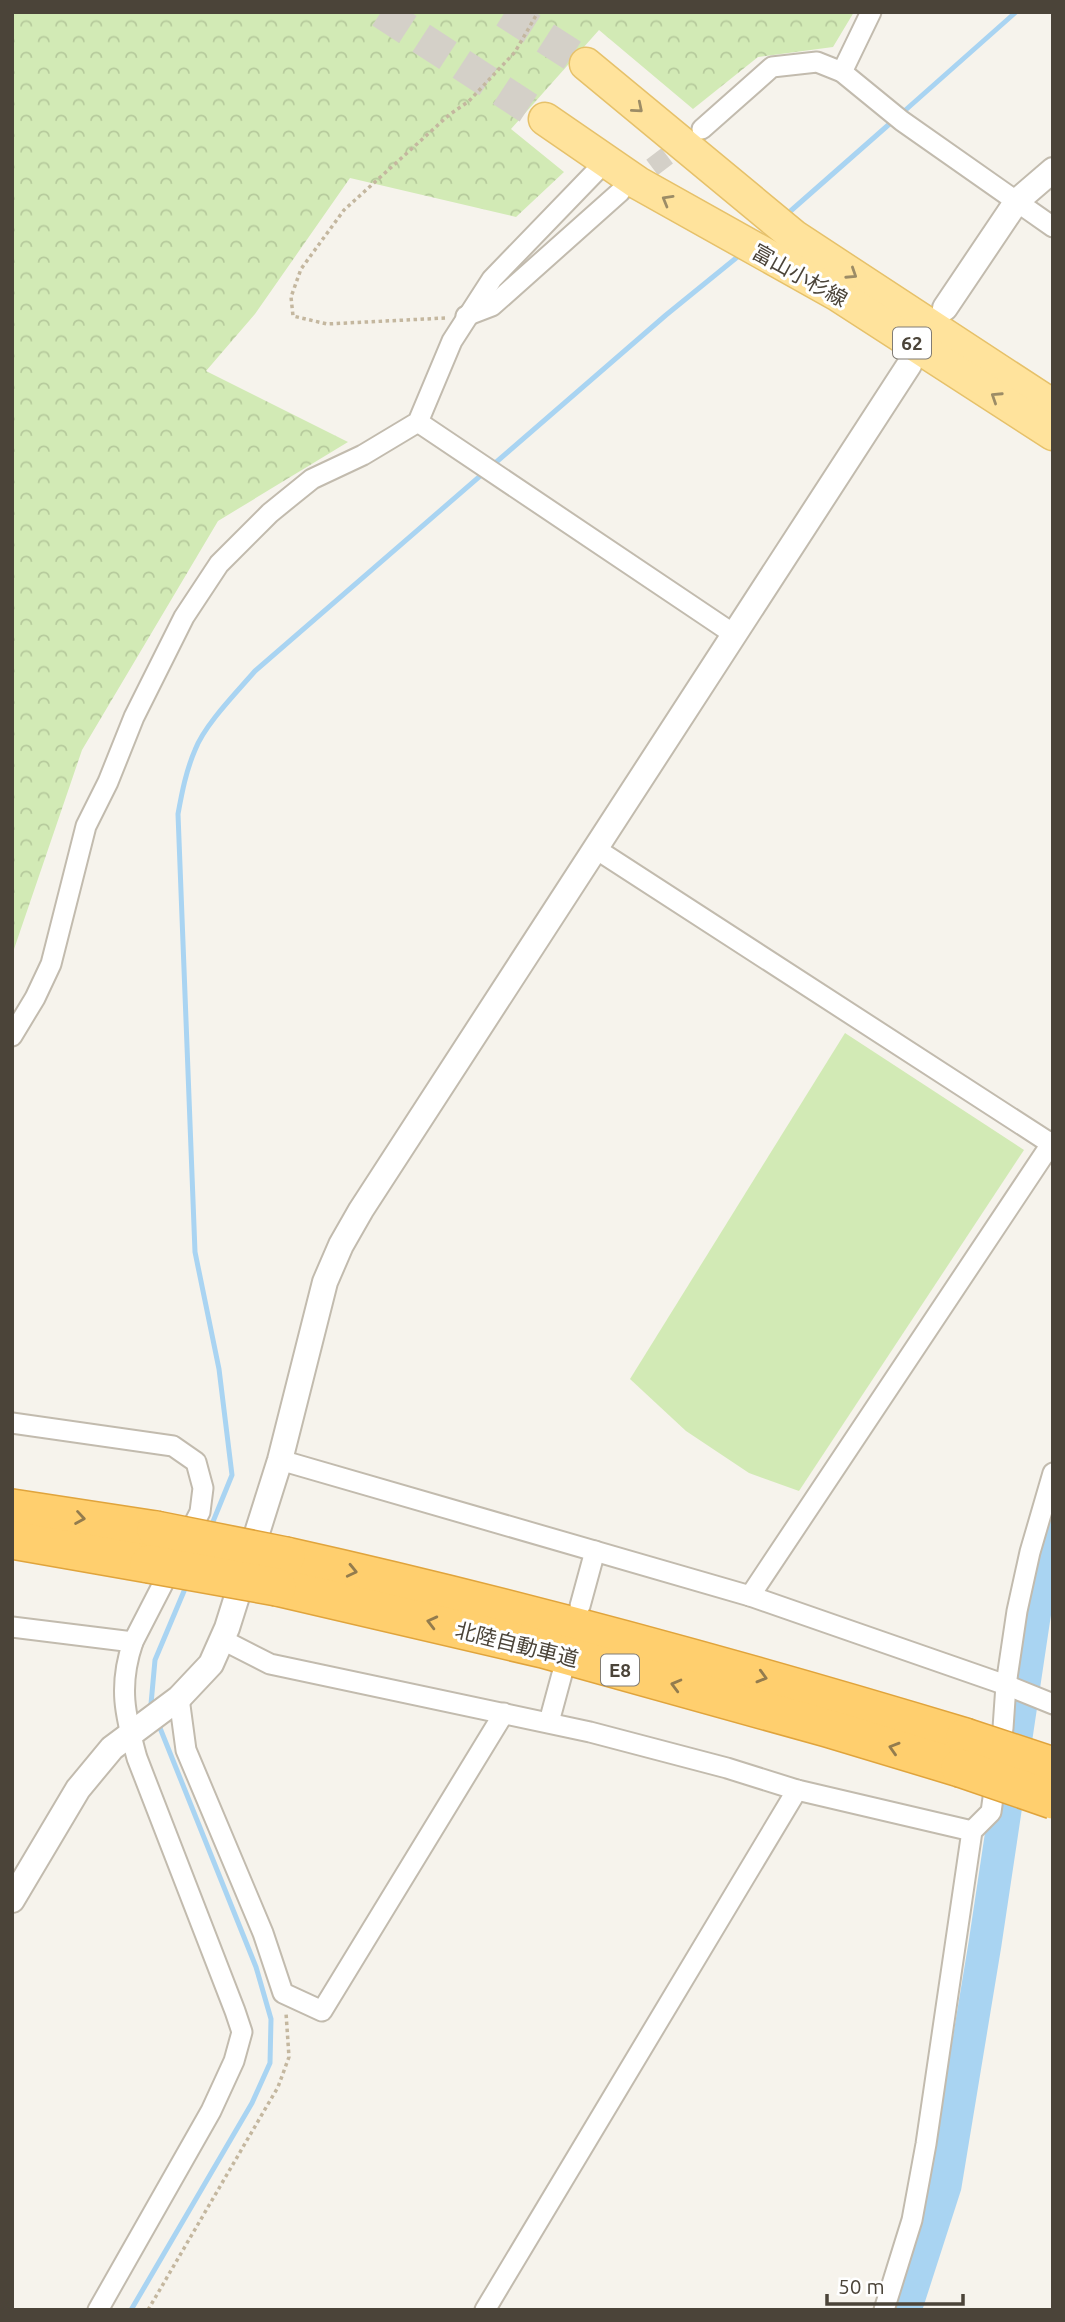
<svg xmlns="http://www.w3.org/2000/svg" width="1065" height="2322" font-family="Ubuntu,'Noto Sans JP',sans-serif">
<defs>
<pattern id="forest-crowns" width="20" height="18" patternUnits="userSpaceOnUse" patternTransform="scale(1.75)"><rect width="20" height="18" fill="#d2eab5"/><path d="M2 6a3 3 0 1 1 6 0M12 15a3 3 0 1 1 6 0" fill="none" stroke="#b6ca9c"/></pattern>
</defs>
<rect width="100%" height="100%" fill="#f6f3ec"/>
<polygon fill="#d2eab5" points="845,1033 1024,1150 799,1491 749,1473 686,1431 630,1379"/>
<polygon fill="url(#forest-crowns)" points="12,12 854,12 833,47 758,57 693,109 599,30 511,129 564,172 516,217 350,178 255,314 206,371 348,442 218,521 82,750 12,955"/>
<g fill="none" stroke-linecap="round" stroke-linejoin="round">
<g stroke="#a9d4f2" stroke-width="5">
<polyline points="901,114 1016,12"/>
<polyline points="786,215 894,120"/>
<path d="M210,1529l22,-54 -13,-106 -24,-117 -17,-438c4,-22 8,-43 17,-64 10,-26 42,-58 60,-79l411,-356 75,-61"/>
<polyline points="153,1710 151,1704 155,1660 187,1584"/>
<polyline points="131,2310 252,2103 270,2063 271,2019 256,1967 158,1723"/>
</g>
<polyline stroke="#a9d4f2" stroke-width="33" points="905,2310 945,2186 985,1944 1043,1557 1053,1514"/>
<polyline stroke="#d4d0c8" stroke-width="19" stroke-dasharray="19 10" stroke-linecap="butt" points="629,185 688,140"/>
<g stroke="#d4d0c8" stroke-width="32" stroke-dasharray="32 16" stroke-linecap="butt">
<polyline points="381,12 545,119"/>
<polyline points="505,12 586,64"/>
</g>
<g stroke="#c2bbae" stroke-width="23">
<g id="minor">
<polyline points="842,72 871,12"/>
<polyline points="702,129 772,67 817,62 842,72 902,121 1053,227"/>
<polyline points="466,316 492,306 620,192"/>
<polyline points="418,422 735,635"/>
<polyline points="596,849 1053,1145"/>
<polyline points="12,1036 35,998 51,964 86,826 108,782 134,717 184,617 219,564 270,513 312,479 363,455 418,422 452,341 492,279 606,161"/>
<path d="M12,1423l161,23 23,16 7,26 -3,24 -67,130c-15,44 -8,73 4,116l98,253 7,21 -8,29 -23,50 -113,199"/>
<polyline points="280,1460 750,1596 1006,1685 1053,1704"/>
<polyline points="750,1596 1053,1141"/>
<polyline points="580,1606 595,1551"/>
<polyline points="12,1627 133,1642"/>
<polyline points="221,1639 270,1664 590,1732 727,1768 797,1790 972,1831"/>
<polyline points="179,1698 186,1750 263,1933 283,1993 322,2011 504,1713"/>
<polyline points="549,1722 562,1674"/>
<polyline points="485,2310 797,1790"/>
<polyline points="884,2310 912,2220 926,2144 972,1831 991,1812 1003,1728 1006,1685 1017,1611 1030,1552 1053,1473"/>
</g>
</g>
<g stroke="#c2bbae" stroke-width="28">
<g id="tertiary">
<polyline points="945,308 1017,201 1053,170"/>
<polyline points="12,1900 78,1789 112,1748 179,1698 211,1664 227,1628 280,1460 325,1282 341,1245 361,1210 909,365"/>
</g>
</g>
<g stroke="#e6c16a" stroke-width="35">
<g id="primary">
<polyline points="586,64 795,237 1053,406"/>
<polyline points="545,119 638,183 838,295 1053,434"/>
</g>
</g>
<g stroke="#e0a43c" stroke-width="40">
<g id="motorway">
<polyline points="12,1508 156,1530"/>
<polyline points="12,1540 149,1564"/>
<path d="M286,1556c229,51 454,113 679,181"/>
<polyline points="277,1587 543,1649 827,1728 960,1768"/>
</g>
</g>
<g stroke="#c4b79f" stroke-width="3.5" stroke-dasharray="3.5 3.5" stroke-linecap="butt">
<polyline points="445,318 327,324 293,316 291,297 301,269 344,210 449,115 469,101 515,52 538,12"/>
<polyline points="148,2310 278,2087 289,2057 286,2013"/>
</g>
<use href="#minor" stroke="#fff" stroke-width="19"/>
<use href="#tertiary" stroke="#fff" stroke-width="24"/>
<use href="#primary" stroke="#ffe39c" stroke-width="32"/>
<use href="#motorway" stroke="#ffcf6e" stroke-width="37"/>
<g stroke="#e0a43c" stroke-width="40" stroke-linecap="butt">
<g id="motorway-bridge">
<polyline points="156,1530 286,1556"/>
<polyline points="149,1564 277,1587"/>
<polyline points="965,1737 1053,1766"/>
<polyline points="960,1768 1053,1800"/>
</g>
</g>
<use href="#motorway-bridge" stroke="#ffcf6e" stroke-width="37"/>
</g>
<defs><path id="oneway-chevron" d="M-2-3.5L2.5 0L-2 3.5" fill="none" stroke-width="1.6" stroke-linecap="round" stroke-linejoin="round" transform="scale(1.75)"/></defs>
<g stroke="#9c8c66">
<use href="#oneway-chevron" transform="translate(638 108) rotate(40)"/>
<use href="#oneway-chevron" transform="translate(667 200) rotate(-150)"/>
<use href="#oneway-chevron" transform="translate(852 274) rotate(33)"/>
<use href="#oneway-chevron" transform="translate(996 397) rotate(-147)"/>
</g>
<g stroke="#937c4e">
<use href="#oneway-chevron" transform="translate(80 1518) rotate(9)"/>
<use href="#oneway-chevron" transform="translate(352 1571) rotate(13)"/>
<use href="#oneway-chevron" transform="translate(432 1622) rotate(-166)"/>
<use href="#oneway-chevron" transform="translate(762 1677) rotate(16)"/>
<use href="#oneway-chevron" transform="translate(676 1685) rotate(-165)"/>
<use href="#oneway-chevron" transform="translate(894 1748) rotate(-163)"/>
</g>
<g text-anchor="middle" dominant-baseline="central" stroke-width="6" stroke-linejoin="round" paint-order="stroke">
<g fill="#fff" stroke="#817c74" stroke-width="2">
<rect x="893" y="327.5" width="38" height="31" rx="5"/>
<rect x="601" y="1654.5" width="38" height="31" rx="5"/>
</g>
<g font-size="19" font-weight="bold" fill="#4b4439">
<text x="912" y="343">62</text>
<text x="620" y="1670">E8</text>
</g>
<g font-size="21" fill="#4b4439" stroke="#fff">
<text transform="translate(800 275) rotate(29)">富山小杉線</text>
<text transform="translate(517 1644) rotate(14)">北陸自動車道</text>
</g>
</g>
<rect width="1065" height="2322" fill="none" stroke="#4b4439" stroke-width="28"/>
<path d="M827 2294v10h136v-10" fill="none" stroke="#4b4439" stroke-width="3.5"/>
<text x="838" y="2294" font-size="21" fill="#4b4439" stroke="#ffffff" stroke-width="5" paint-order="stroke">50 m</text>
</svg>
